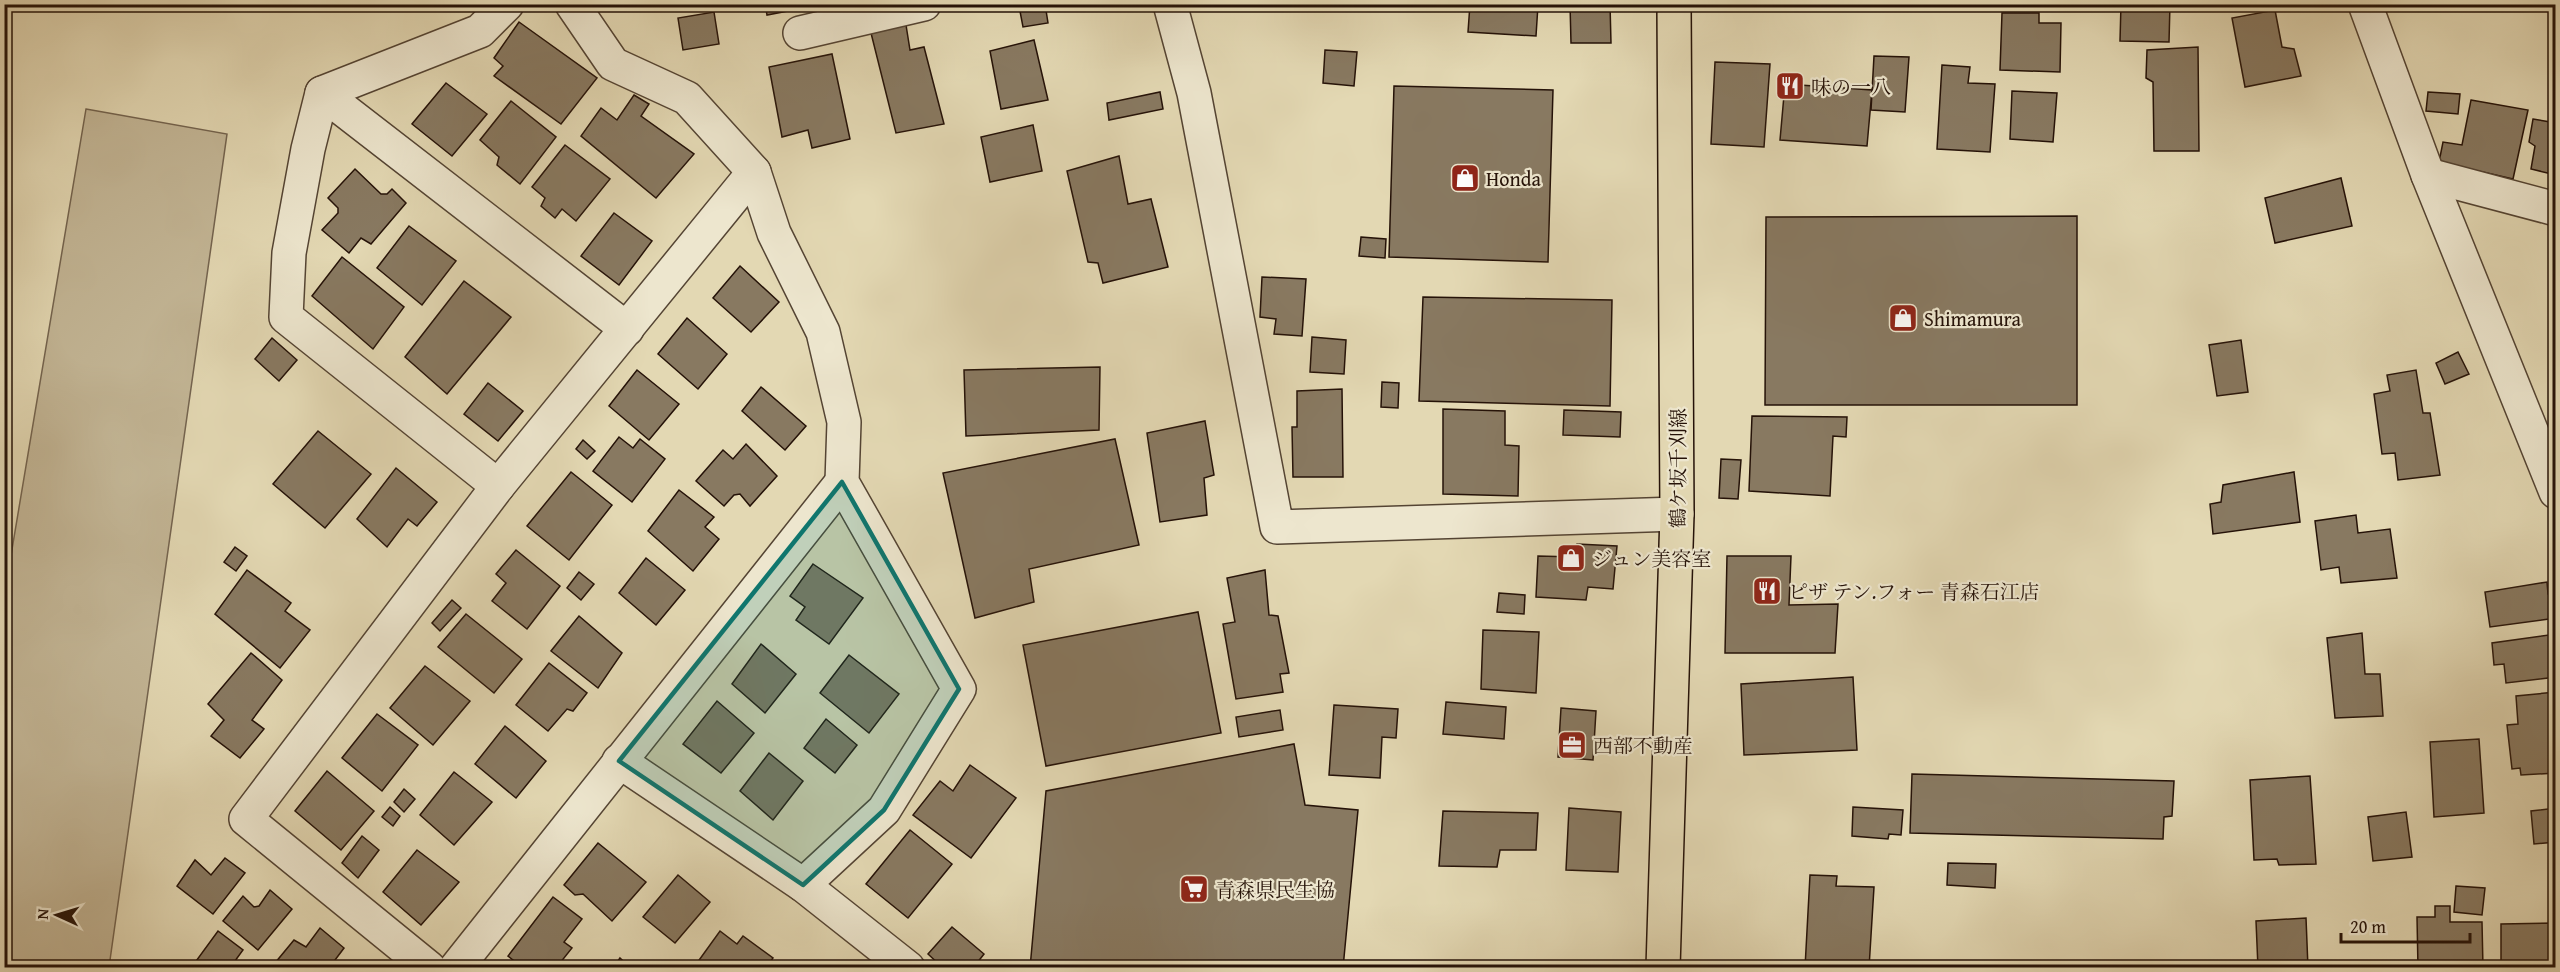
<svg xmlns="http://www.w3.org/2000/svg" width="2560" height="972" font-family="'Gentium Book Plus','Noto Serif JP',serif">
<rect width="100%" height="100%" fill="#e3d8b3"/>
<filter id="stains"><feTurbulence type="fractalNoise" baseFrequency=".00333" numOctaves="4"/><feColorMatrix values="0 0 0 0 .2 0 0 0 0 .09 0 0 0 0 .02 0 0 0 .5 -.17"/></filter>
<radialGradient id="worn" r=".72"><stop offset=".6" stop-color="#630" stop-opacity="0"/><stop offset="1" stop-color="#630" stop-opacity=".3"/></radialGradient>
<polygon fill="#c3b696" stroke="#74644f" stroke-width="1.5" points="86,109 227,134 109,967 5,967 5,591"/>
<g fill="#887961" stroke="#251208" stroke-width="1.5">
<polygon points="765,4 808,4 809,7 767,15"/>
<polygon points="1028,4 1045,4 1048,23 1023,27 1019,6"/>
<polygon points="1470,4 1538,5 1536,36 1468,32"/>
<polygon points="1570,4 1610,4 1611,43 1571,43"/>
<polygon points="2121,4 2170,4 2169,42 2120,41"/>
<polygon points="2275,10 2282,47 2294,49 2301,76 2245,87 2232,18"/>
<polygon points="714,12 719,44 683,50 678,18"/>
<polygon points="2002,13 2039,13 2039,23 2061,23 2060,72 2000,70"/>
<polygon points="519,22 597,78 561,124 494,76 503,66 494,58"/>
<polygon points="906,25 910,50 924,47 944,124 896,133 871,33"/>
<polygon points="1034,40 1048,100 1001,109 990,51"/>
<polygon points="2198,47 2199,151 2154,151 2153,82 2146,78 2147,50"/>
<polygon points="1325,50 1357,52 1354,86 1323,83"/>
<polygon points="832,54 850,139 812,148 808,130 782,137 769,67"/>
<polygon points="1874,56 1909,57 1905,112 1871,110"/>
<polygon points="1715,62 1770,64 1764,147 1711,144"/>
<polygon points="1942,65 1970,67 1968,83 1995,84 1990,152 1937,149"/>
<polygon points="446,83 487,114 452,156 412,124"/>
<polygon points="1785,84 1872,90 1867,146 1780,140"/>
<polygon points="1394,86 1553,90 1548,262 1389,257"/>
<polygon points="2012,91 2057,93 2053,142 2010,139"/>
<polygon points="1160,92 1163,109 1109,120 1107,103"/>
<polygon points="2428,92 2460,94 2458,114 2426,111"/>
<polygon points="634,95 649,104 641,116 694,154 656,198 581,136 601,108 617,120"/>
<polygon points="2471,100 2528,110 2513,179 2439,162 2443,142 2462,145"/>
<polygon points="511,101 556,137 520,184 497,165 499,157 480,140"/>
<polygon points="2533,119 2556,123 2556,175 2531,169 2535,146 2529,142"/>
<polygon points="1033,125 1042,171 990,182 981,137"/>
<polygon points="565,145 610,179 576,221 562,209 555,218 541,206 545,198 532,187"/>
<polygon points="1119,156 1128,204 1151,199 1168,267 1103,283 1098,263 1088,262 1067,171"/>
<polygon points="355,169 381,194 387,194 392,189 406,203 371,244 361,238 349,253 322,230 338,213 338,208 328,198"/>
<polygon points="2341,178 2352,226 2275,243 2265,198"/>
<polygon points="614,213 652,241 619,285 581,256"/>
<polygon points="2077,216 2077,405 1765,405 1766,217"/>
<polygon points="409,226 456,261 422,305 377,268"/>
<polygon points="1361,237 1386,239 1385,258 1359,256"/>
<polygon points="342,257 404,307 373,349 312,296"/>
<polygon points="740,266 779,302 751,332 713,298"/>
<polygon points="1262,277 1306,279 1302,336 1274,334 1276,319 1260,317"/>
<polygon points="464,281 511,317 447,394 405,357"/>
<polygon points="1423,297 1612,300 1610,406 1419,401"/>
<polygon points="687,318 727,354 698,389 658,354"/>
<polygon points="1312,337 1346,340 1344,374 1310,372"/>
<polygon points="272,338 297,360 279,381 255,359"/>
<polygon points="2241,340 2248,392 2217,396 2209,345"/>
<polygon points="2458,352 2469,374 2445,384 2436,363"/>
<polygon points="1100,367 1099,430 966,436 964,370"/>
<polygon points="637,370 679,404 649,440 609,406"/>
<polygon points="2416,370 2423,413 2430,413 2440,475 2398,480 2395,453 2382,454 2374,394 2390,391 2387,375"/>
<polygon points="1382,382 1399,383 1398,408 1381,407"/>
<polygon points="488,383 523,411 498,441 464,414"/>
<polygon points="761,387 806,426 785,450 742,411"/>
<polygon points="1342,389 1343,477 1293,477 1292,427 1297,427 1297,391"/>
<polygon points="1443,409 1505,411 1505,445 1519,446 1518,496 1443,494"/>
<polygon points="1564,410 1621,412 1620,437 1563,435"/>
<polygon points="1752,416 1847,417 1846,437 1833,436 1830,496 1749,491"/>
<polygon points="1205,421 1214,475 1204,478 1207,515 1160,522 1147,433"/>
<polygon points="318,431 371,474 325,528 273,484"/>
<polygon points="619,437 633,448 640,439 665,459 632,502 593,471"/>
<polygon points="1115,439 1139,545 1029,569 1034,602 975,618 943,473"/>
<polygon points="583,440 595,451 587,459 576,449"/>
<polygon points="746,444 777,476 750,506 740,494 734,495 724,506 696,481 723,450 733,459"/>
<polygon points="1721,459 1741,460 1738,499 1719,498"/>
<polygon points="396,468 437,502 417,526 408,519 387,547 357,519"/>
<polygon points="571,472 612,505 569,560 527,526"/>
<polygon points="2294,472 2300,522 2213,534 2210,504 2221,502 2223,485"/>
<polygon points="679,490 714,517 705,527 719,539 693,571 648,531"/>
<polygon points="2356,515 2358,533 2390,529 2397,578 2341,583 2339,567 2321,570 2315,521"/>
<polygon points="1577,544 1617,546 1613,589 1588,587 1586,600 1536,597 1538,556 1576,557"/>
<polygon points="235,547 247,556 236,571 224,562"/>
<polygon points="516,550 560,586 527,629 492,601 506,583 496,574"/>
<polygon points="1727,556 1791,556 1789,605 1838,604 1835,653 1725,653"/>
<polygon points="646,558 685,590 656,625 619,593"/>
<polygon points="813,564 863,598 829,644 796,620 805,607 790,596"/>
<polygon points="247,570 291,603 285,611 310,630 280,668 215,614"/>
<polygon points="1265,570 1269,615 1278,616 1289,673 1280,674 1283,692 1236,699 1223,624 1235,622 1227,578"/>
<polygon points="579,572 594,584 581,600 567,588"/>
<polygon points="2547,582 2548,594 2556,593 2556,618 2490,627 2485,592"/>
<polygon points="1499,593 1525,595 1524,614 1497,612"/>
<polygon points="452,600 461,608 440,631 432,623"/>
<polygon points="1198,612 1221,733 1046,766 1023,645"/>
<polygon points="466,614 522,659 494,693 438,647"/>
<polygon points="579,616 622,653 598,688 551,651"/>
<polygon points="1483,630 1539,632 1536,693 1481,689"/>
<polygon points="2362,633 2365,674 2380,674 2383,716 2335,718 2327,638"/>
<polygon points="2556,634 2556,677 2506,683 2504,664 2494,665 2492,643"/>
<polygon points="761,644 796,674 765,713 732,684"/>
<polygon points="251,653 282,680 252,720 264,729 240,758 211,736 224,720 208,704"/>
<polygon points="849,655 899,694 869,733 820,693"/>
<polygon points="549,663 587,693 573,711 567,709 548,731 516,705"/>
<polygon points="425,666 470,701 433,745 390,708"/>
<polygon points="1853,677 1857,750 1744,755 1741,684"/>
<polygon points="2556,692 2556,773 2521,775 2520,768 2512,769 2507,725 2518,724 2516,696"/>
<polygon points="717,701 754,733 721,773 683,744"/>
<polygon points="1446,702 1506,707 1504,739 1443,734"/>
<polygon points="1334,705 1398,709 1396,738 1382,737 1380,778 1329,775"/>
<polygon points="1561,708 1596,711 1593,760 1558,757"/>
<polygon points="1280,710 1283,730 1239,737 1236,717"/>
<polygon points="377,714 418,745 382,791 342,758"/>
<polygon points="826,719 857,745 835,773 804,748"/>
<polygon points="505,726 546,761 516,798 475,764"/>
<polygon points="2479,739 2484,813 2434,817 2430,742"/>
<polygon points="1294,744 1305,805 1358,810 1343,968 1030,968 1046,791"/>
<polygon points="769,753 803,781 773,820 740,791"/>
<polygon points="970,765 1016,798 971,858 913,815 940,781 953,791"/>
<polygon points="327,771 374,811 341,850 295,811"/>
<polygon points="454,772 492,802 454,845 420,815"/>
<polygon points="1912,774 2174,781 2172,816 2164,817 2163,839 1910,833"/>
<polygon points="2310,776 2316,864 2279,865 2277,859 2254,860 2250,780"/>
<polygon points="404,789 415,799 404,812 394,802"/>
<polygon points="390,807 400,816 393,826 382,817"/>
<polygon points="1853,807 1903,810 1901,835 1889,834 1888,839 1852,836"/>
<polygon points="1569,808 1621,812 1618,872 1566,870"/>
<polygon points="2556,808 2556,842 2534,844 2531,811"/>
<polygon points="1443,811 1538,813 1536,850 1500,850 1497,867 1439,866"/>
<polygon points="2406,812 2412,857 2373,861 2368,817"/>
<polygon points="910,830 952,864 908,918 866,884"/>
<polygon points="362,836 379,850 358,878 342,863"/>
<polygon points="598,843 646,882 612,921 583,894 575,895 564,885"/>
<polygon points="417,850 459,882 421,925 383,892"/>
<polygon points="225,858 245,873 213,914 177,886 195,860 211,875"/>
<polygon points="1948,863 1996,864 1995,888 1947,885"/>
<polygon points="678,875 710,902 675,943 643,917"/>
<polygon points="1810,875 1837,876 1836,886 1874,887 1869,968 1805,968"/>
<polygon points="2456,886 2485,888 2482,915 2454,912"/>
<polygon points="270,890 292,909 258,950 223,921 243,896 254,907 259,906"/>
<polygon points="553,897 582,919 564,942 572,948 556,968 523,968 508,956"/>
<polygon points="2435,906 2450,906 2450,922 2482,922 2483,968 2418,968 2417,917 2435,917"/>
<polygon points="2306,918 2308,968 2258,968 2256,921"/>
<polygon points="2556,923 2556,968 2501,968 2501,924"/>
<polygon points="952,927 984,954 973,968 943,968 928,954"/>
<polygon points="320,928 344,948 329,968 281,968 275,963 294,940 306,947"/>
<polygon points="218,931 243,950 232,965 235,968 191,968"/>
<polygon points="720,931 737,944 743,936 773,958 766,968 702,968 697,963"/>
<polygon points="620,958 631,968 613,968"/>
</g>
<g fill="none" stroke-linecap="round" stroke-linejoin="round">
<g stroke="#544433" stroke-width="36">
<g id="minor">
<polyline points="572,4 613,64 687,98 754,172 774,233 823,332 844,422 842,482 959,689 884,810 803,885"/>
<polyline points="1170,4 1194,93 1277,527 1677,514"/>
<polyline points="2365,4 2428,175 2556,492"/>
<polyline points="800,33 924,4"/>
<polyline points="322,93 627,329"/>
<polyline points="2428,175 2556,209"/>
<polyline points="498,486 286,317 289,253 308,149 322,93 480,31 507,4"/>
<polyline points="619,761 803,885 908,968"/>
<polyline points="429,968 246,819 498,486 754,172"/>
<polyline points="456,968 842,482"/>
</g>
</g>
<g stroke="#251208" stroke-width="36">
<polyline id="major" points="1663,968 1677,514 1674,4"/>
</g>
<use href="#minor" stroke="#ede6ce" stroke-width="33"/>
<use href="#major" stroke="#e3d8b3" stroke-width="33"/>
<g stroke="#251208" stroke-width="7">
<polyline id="rail" points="4,5 5,4"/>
</g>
<use href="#rail" stroke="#ede6ce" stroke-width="4.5" stroke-dasharray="14" stroke-linecap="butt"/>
</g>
<path fill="#0f766e" fill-opacity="0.2" stroke="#0f766e" stroke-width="4.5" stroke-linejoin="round" d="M842,482l117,207 -75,121 -81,75 -184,-124z"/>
<defs>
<g id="restaurant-square" transform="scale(1.5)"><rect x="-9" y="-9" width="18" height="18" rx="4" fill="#8f2418" stroke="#ede6ce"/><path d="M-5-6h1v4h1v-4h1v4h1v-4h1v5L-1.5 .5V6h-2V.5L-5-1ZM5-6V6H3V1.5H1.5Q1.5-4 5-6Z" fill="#fff"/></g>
<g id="shop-square" transform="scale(1.5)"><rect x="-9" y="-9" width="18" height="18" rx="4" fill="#8f2418" stroke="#ede6ce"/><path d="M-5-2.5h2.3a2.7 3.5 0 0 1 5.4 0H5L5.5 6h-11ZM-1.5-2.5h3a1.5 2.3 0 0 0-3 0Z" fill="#fff"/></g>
<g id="office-square" transform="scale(1.5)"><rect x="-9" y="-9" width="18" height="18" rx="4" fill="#8f2418" stroke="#ede6ce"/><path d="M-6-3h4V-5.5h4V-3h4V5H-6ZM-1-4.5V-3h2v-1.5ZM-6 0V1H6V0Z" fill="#fff"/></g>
<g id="supermarket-square" transform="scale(1.5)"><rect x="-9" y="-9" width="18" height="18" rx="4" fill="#8f2418" stroke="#ede6ce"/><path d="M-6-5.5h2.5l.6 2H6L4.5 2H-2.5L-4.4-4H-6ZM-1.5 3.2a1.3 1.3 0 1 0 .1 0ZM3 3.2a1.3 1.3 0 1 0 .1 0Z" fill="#fff"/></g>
</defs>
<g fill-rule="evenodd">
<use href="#restaurant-square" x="1790" y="86"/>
<use href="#shop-square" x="1465" y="178"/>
<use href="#shop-square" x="1903" y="318"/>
<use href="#shop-square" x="1571" y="558"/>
<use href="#restaurant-square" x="1767" y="591"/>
<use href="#office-square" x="1572" y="745"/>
<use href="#supermarket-square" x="1194" y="889"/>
</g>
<g text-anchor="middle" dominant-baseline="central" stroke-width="4.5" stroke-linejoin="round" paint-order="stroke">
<g font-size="20" fill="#251208" stroke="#ede6ce" text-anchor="start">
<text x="1811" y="86">味の一八</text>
<text x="1486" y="178">Honda</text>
<text x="1924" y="318">Shimamura</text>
<text x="1592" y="558">ジュン美容室</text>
<text x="1788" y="591">ピザ テン.フォー 青森石江店</text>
<text x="1593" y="745">西部不動産</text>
<text x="1215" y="889">青森県民生協</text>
</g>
<g font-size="20" fill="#251208" stroke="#ede6ce">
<text transform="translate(1677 468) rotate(-90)">鶴ケ坂千刈線</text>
</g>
</g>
<rect width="2560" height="972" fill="none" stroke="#e3d8b3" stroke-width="24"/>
<rect x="6" y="6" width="2548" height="960" fill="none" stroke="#251208" stroke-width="3"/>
<rect x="12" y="12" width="2536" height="948" fill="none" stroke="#251208" stroke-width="1.5"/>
<g transform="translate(57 915) rotate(274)" stroke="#ede6ce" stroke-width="4.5" paint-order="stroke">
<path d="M0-4.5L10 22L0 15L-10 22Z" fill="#251208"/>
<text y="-9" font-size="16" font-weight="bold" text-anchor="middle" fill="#251208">N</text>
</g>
<path d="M2341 933v9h129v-9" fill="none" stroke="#251208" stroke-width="3"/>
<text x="2350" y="933" font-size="18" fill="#251208" stroke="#ede6ce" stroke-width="4.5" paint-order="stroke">20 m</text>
<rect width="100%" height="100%" filter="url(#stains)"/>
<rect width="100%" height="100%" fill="url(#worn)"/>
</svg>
